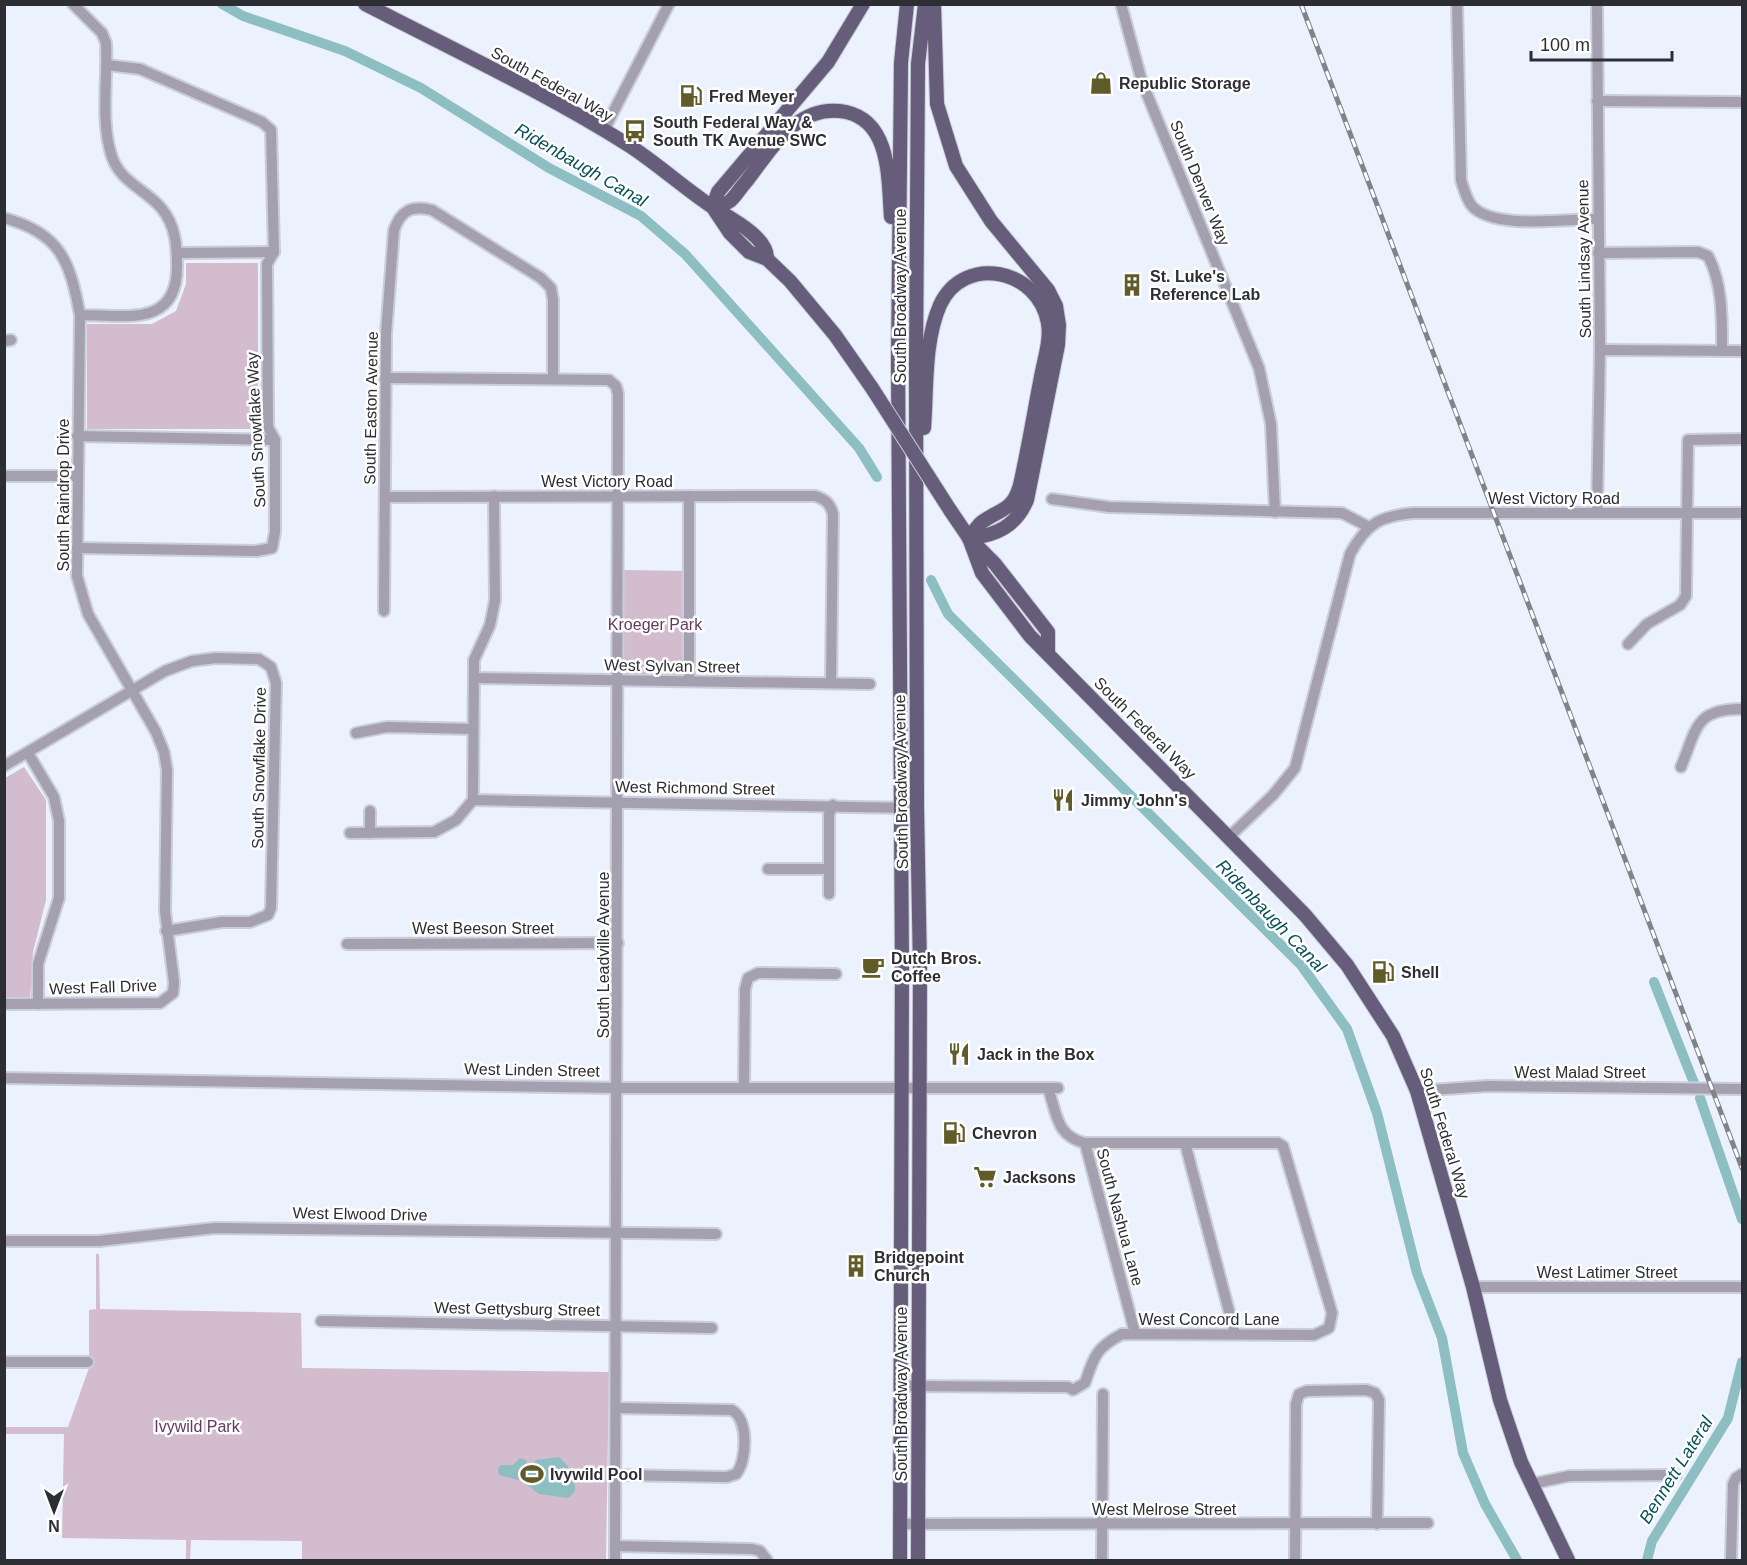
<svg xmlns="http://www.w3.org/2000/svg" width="1747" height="1565" font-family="Arial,sans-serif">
<rect width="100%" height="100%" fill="#ebf1fd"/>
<g fill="#d2bcce">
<polygon points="186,263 258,263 258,429 87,429 87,324 152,324 176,311 186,284"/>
<polygon points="624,570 687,571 686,677 623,676"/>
<polygon points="24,767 46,800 46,900 33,952 30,998 5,998 5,778"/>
<polygon points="96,1254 99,1254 100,1309 301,1313 302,1368 609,1372 606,1560 302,1560 302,1541 191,1540 190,1560 186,1560 186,1540 62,1538 64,1434 5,1434 5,1427 68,1427 89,1368 89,1310 96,1309"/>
</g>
<g fill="#8dbec2">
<polygon points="559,1457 568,1466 564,1477 571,1479 575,1485 575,1491 569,1498 539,1494 526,1484 525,1480 536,1460"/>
<polygon points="520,1458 526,1460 528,1466 519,1475 518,1480 499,1475 498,1469 501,1465 513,1465"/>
</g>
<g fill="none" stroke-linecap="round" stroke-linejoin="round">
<g stroke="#8dbec2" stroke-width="10">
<polyline points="222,4 243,16 345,51 421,88 549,168 641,216 685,254 859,448 877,477"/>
<polyline points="931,580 948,614 1301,965 1347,1029 1377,1113 1417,1273 1442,1338 1463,1453 1485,1504 1517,1560"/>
<polyline points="1654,982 1694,1083"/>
<polyline points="1700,1098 1742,1219"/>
<polyline points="1647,1560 1652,1541 1728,1418 1742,1362"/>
</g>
<g stroke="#c9ced9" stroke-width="14">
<g id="minor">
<path d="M73,4l29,29 4,10c2,37 -6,79 6,114 9,26 35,33 50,52 13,16 15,36 15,56 1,63 -51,50 -97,50"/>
<polyline points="1121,4 1142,82 1259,368 1271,424 1275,512"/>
<path d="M1457,4l4,176c3,9 5,19 11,26 21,24 95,13 125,13"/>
<polyline points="1597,101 1742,102"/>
<polyline points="604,130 669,4"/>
<path d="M4,218c57,15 66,44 76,97l-3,261 11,38 68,118 8,20 3,18 -2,141 9,71 -1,11 -13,10 -156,1"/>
<polyline points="177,253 274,252"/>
<path d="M1598,253l100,-1 10,4c15,28 14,64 14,95"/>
<polyline points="4,341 11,340"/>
<polyline points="1600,350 1742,351"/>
<polyline points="385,378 609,380 616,386 618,394 615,1560"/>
<polyline points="77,436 275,440"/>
<polyline points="4,476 77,476"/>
<polyline points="689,496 689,681"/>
<path d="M385,497l430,-1c10,3 15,7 18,18l-2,169"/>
<polyline points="1052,499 1109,507 1342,513 1369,527"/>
<polyline points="1597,512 1600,350 1597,4"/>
<polyline points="77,548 256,551 272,548 275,532 275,440 268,427 267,264 274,252 271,130 262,122 140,69 107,65"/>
<path d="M384,611l2,-277 8,-104c7,-20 18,-25 38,-20l109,68 10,10 2,12v79"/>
<polyline points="1628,644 1647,624 1680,605 1686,596 1688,440 1742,439"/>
<polyline points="474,678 870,684"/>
<polyline points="356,733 387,727 472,729"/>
<polyline points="28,753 54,797 59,821 59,898 38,964 38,1004"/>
<polyline points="4,766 165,671 192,661 216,658 259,659 271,667 276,683 271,908 268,915 250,922 222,922 166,931"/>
<path d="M1681,767c16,-39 14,-58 61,-58"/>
<polyline points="473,800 907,808"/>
<polyline points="473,800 474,660 490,625 495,600 494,496"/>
<polyline points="350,833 434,832 456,820 473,800"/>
<polyline points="370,833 370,811"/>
<path d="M1229,837l44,-42 22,-27 55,-214c17,-31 30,-38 64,-41h328"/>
<polyline points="768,869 829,869"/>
<polyline points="829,894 829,814 833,805"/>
<polyline points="347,944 618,943"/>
<polyline points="4,1078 618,1088 1058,1088"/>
<polyline points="744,1088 745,989 748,978 758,973 836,974"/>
<path d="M1048,1088c9,26 8,48 37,55l50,190"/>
<polyline points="1417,1091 1488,1086 1742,1089"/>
<polyline points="1185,1143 1235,1334"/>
<polyline points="4,1241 99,1241 215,1228 716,1234"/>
<polyline points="1473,1287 1741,1287"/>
<polyline points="321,1321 712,1328"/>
<polyline points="4,1362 88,1362"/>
<path d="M900,1386l168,1 5,3 12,-7c9,-27 11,-35 37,-49l192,1 15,-7 3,-15 -49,-167 -5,-3h-193"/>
<path d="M616,1475l111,2 9,-3c11,-13 13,-54 -4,-64l-116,-2"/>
<polyline points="1531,1484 1569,1476 1676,1475"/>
<polyline points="901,1524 1428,1523"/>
<polyline points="615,1546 752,1549 760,1551 767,1560"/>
<polyline points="1102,1560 1103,1394"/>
<polyline points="1295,1560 1296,1404 1299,1394 1307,1391 1366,1390 1375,1393 1379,1400 1377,1524"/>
<polyline points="1731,1560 1733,1484 1736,1478 1742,1474"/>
</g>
</g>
<g stroke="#c9ced9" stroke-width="16">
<g id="major">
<path d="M365,4c89,46 181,89 265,142 29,19 55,43 84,62 16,10 54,29 53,51"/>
<path d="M934,4l3,100 19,62 35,55 57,69 8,16 3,19 -1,20 -31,155c-11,26 -31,36 -58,38"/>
<path d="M713,207c5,-1 13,-3 17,-6 6,-5 10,-13 15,-18 26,-33 52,-81 101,-71 46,10 42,70 45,105"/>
<polyline points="713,207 718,192 828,62 863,4"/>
<polyline points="714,209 730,233 749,252 767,259 790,281 835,335 872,388"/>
<path d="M924,428c3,-39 0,-87 16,-123 24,-52 99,-36 108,18 3,17 -4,37 -7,54 -7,36 -13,73 -21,108 -7,26 -20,24 -38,37 -5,4 -9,11 -13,16"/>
<polyline points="950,510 969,538 995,564 1048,632 1048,652"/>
<polyline points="969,538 982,573 1030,636 1305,915 1347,965 1393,1036 1417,1091 1473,1287 1500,1400 1521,1462 1568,1560"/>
<polyline points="900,1560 902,969 898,362 901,63 907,4"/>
<polyline points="918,1560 920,969 917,807 916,362 918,64 925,4"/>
</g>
</g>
<use href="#minor" stroke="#a4a0b0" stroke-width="10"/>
<use href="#major" stroke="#655d79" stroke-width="14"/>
<g stroke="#7f838b" stroke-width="5">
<polyline id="rail" points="1301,4 1742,1168"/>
</g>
<use href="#rail" stroke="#fefefe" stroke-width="3" stroke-dasharray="9" stroke-linecap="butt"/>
<g stroke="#c9ced9" stroke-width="16" stroke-linecap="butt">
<polyline id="major-bridge" points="872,388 950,510"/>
</g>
<use href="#major-bridge" stroke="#655d79" stroke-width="14"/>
</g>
<defs>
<g id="shop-bare" transform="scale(1.8)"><path d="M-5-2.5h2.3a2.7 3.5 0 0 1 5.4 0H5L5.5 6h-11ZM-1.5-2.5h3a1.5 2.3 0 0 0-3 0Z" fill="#605c29" stroke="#fefefe" stroke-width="2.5" paint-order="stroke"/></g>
<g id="fuel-bare" transform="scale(1.8)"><path d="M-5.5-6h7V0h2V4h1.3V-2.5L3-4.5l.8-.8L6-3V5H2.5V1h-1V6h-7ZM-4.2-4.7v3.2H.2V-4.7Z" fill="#605c29" stroke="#fefefe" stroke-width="2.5" paint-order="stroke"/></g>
<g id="bus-bare" transform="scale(1.8)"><path d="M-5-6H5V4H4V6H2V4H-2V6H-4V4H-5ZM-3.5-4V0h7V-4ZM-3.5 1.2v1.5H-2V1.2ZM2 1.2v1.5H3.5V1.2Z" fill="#605c29" stroke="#fefefe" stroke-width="2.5" paint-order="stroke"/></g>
<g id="building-bare" transform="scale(1.8)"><path d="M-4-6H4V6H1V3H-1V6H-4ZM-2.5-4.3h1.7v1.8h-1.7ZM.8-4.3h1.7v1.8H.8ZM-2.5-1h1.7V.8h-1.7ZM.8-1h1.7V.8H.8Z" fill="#605c29" stroke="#fefefe" stroke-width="2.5" paint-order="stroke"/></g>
<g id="restaurant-bare" transform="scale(1.8)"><path d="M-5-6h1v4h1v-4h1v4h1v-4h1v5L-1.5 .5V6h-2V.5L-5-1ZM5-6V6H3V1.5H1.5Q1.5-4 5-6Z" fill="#605c29" stroke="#fefefe" stroke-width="2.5" paint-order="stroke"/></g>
<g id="cafe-bare" transform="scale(1.8)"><path d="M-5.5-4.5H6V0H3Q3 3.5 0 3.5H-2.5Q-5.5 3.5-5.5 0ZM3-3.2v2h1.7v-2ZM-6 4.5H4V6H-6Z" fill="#605c29" stroke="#fefefe" stroke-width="2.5" paint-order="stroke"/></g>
<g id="supermarket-bare" transform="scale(1.8)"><path d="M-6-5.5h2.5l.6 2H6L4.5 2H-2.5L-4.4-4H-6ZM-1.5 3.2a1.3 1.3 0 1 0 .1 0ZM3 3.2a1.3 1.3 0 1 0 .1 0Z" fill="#605c29" stroke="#fefefe" stroke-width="2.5" paint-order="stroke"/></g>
<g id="stadium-bare" transform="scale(1.8)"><path d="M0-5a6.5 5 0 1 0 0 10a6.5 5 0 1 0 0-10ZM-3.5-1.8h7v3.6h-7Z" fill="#605c29" stroke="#fefefe" stroke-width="2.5" paint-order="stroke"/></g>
</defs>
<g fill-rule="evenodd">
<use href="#shop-bare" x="1101" y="83"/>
<use href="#fuel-bare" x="691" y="96"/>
<use href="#bus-bare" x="635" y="131"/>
<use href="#building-bare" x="1132" y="285"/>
<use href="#restaurant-bare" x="1063" y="800"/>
<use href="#cafe-bare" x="873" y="967"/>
<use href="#fuel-bare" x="1383" y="972"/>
<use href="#restaurant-bare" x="959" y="1054"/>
<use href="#fuel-bare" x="954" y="1133"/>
<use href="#supermarket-bare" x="985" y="1177"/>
<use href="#building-bare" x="856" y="1266"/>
<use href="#stadium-bare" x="532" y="1474"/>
</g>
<g text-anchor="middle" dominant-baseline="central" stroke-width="5" stroke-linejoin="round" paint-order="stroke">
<g font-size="16" font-weight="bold" fill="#2c2e33" stroke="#fefefe" text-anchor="start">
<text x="1119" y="83">Republic Storage</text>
<text x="709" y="96">Fred Meyer</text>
<text x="653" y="122">South Federal Way &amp;<tspan x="653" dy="18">South TK Avenue SWC</tspan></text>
<text x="1150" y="276">St. Luke's<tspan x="1150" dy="18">Reference Lab</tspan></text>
<text x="1081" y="800">Jimmy John's</text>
<text x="891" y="958">Dutch Bros.<tspan x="891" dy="18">Coffee</tspan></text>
<text x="1401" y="972">Shell</text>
<text x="977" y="1054">Jack in the Box</text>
<text x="972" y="1133">Chevron</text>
<text x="1003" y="1177">Jacksons</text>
<text x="874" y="1257">Bridgepoint<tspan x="874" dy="18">Church</tspan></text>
<text x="550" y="1474">Ivywild Pool</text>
</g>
<g font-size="16" fill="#2c2e33" stroke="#fefefe">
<text transform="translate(552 84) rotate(29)">South Federal Way</text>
<text transform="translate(1200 183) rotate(68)">South Denver Way</text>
<text transform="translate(1584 259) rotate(-91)">South Lindsay Avenue</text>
<text transform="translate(900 296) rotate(-90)">South Broadway Avenue</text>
<text transform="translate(371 408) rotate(-89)">South Easton Avenue</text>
<text transform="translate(256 430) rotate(-93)">South Snowflake Way</text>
<text x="607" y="481">West Victory Road</text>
<text transform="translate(63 495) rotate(-90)">South Raindrop Drive</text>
<text x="1554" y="498">West Victory Road</text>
<text transform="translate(672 666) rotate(1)">West Sylvan Street</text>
<text transform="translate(1145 728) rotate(45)">South Federal Way</text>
<text transform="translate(259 768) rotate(-89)">South Snowflake Drive</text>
<text transform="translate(901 782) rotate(-91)">South Broadway Avenue</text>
<text transform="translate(695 788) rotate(1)">West Richmond Street</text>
<text x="483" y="928">West Beeson Street</text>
<text transform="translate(603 955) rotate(-90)">South Leadville Avenue</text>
<text transform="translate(103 987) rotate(-2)">West Fall Drive</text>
<text transform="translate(532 1070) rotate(1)">West Linden Street</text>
<text x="1580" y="1072">West Malad Street</text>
<text transform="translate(1445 1133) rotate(73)">South Federal Way</text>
<text transform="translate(360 1214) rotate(1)">West Elwood Drive</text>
<text transform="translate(1120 1217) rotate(75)">South Nashua Lane</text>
<text x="1607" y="1272">West Latimer Street</text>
<text transform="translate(517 1309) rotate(1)">West Gettysburg Street</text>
<text x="1209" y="1319">West Concord Lane</text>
<text transform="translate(901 1394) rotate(-90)">South Broadway Avenue</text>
<text x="1164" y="1509">West Melrose Street</text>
</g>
<g font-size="16" fill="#643960" stroke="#fefefe">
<text x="655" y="624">Kroeger Park</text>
<text x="197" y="1426">Ivywild Park</text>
</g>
<g font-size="18" font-style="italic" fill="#085257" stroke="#fefefe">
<text transform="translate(581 165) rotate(30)">Ridenbaugh Canal</text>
<text transform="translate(1271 916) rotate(46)">Ridenbaugh Canal</text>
<text transform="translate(1676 1470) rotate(-58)">Bennett Lateral</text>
</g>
</g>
<rect width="1747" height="1565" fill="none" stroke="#2c2e33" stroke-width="12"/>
<g transform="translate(54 1511) rotate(180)" stroke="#fefefe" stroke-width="4.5" paint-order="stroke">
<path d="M0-4.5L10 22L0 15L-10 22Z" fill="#2c2e33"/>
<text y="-9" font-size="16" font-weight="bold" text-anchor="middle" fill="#2c2e33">N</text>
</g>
<path d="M1531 51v9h141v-9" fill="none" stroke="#2c2e33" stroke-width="3"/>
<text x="1540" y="51" font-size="18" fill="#2c2e33" stroke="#fefefe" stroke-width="4.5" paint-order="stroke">100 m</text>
</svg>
